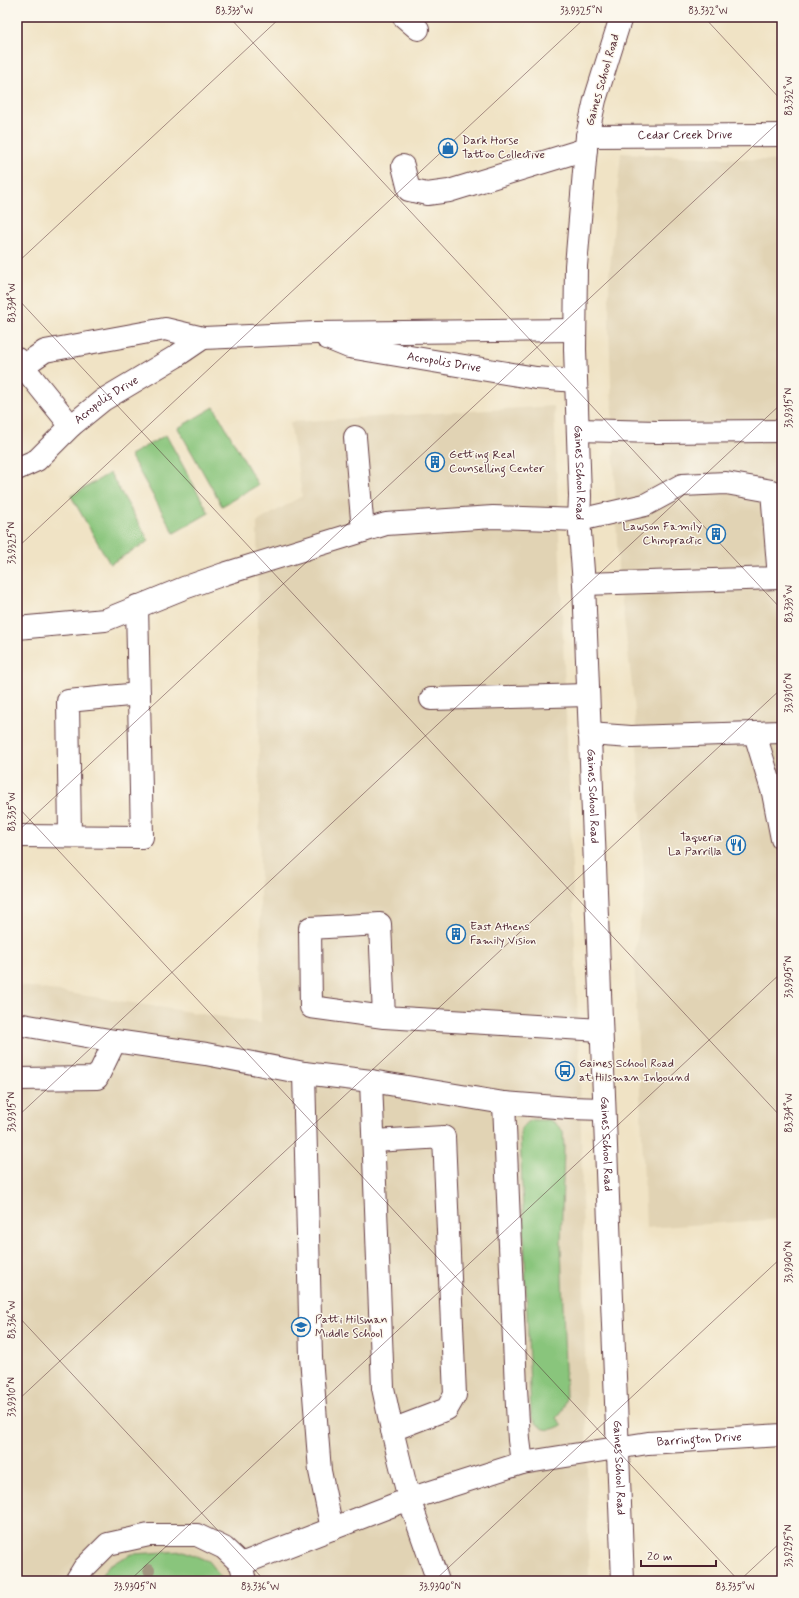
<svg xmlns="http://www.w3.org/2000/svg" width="799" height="1598" font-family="Mynerve,sans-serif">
<rect width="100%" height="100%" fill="#fbf7ec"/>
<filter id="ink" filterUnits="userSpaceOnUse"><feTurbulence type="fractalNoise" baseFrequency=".025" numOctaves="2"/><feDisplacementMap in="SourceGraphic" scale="8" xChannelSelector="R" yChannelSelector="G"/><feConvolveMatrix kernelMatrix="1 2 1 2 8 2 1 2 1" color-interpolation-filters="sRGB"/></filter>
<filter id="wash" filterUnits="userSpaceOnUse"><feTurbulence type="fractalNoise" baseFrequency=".012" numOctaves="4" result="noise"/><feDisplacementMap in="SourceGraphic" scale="16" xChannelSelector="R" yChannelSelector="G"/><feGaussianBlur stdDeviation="0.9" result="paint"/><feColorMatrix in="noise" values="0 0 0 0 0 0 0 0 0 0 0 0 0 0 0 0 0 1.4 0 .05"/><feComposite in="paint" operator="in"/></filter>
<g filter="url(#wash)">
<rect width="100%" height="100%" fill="#f0e3c5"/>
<g fill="#e1d3b4">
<polygon points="621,153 782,161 782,1219 646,1228 634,956 645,893 635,711 618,569 609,329 609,277"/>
<polygon points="554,406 580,1073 589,1581 17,1581 17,985 261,1023 257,522 302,496 290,422"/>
</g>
<g fill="#89c57b" stroke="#6a7253">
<polygon points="214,407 258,485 222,506 178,428"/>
<polygon points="166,435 209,513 174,533 130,455"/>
<polygon points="110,473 149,541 110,564 71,496"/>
<path d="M531,1120h18l6,3 8,8 1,17 -3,96 5,154 -3,12 -7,8 6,7c-16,9 -23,4 -31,-10l-11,-282c3,-7 4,-10 11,-13z"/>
<polygon points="184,1551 208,1561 224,1581 97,1581 109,1565 132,1554"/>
</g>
</g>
<g filter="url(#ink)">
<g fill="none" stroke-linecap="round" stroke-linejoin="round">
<g stroke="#633c42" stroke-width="24">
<g id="minor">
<polyline points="404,17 418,29"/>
<path id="s1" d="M587,136l195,-1"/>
<polyline points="403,166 409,190 427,194 449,191 586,149"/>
<path id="s2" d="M327,338l22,9 187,31 40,3"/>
<polyline points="17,359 71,426"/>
<polyline points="17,370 45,351 165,329 203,338 315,333 575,330"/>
<polyline points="578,430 657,432 782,431"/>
<polyline points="355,437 363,531"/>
<path id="s3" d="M17,469l20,-9 34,-34 32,-26 72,-43 28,-19"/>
<polyline points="17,628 105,620 184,588 224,574 386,524 493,517 579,520 645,505 682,485 726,483 772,491 779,578 584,584"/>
<polyline points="431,699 588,695"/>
<polyline points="589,734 631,737 782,732"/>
<polyline points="755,734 773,793 782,839"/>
<polyline points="17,836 142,837 137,606"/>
<polyline points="70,836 68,701 139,694"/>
<polyline points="384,1017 380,924 310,928 311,1007 384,1017 601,1030"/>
<polyline points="17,1024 115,1041 206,1054 304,1073 371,1081 504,1103 569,1108 604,1109"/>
<polyline points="304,1073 311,1357 320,1471 332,1529"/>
<polyline points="17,1079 97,1078 115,1041"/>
<polyline points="371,1081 383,1388 392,1430 409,1499 438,1581"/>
<polyline points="504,1103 516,1388 519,1440 522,1463"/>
<polyline points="374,1141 444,1137 455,1395 447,1409 392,1430"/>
<polyline points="76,1581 84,1568 108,1544 149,1535 197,1535 224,1548 241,1564"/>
<path id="s4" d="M245,1581l-4,-17 168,-65 113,-36 126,-20 134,-8"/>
</g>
</g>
<g stroke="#633c42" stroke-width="24">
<g id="major">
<path id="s5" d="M621,17l-26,83 -8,36 -11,130 -1,83 5,147 -1,24 5,64 39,997"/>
</g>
</g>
<use href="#minor" stroke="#fff" stroke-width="22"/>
<use href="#major" stroke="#fff" stroke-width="22"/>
</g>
<circle fill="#a19780" cx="149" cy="1570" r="6"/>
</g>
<path fill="none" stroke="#4a1f2b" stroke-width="1" stroke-opacity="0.45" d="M229,17l553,593M704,17l78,84M17,263l264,-246M17,298l765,820M17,548l569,-531M17,806l722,775M17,832l765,-713M17,1117l765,-714M17,1315l248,266M17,1401l765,-713M129,1581l653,-609M434,1581l348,-324M739,1581l43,-40"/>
<defs>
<g id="shop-ring" transform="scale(1)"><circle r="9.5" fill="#fbf7ec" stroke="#1f6fb2" stroke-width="1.5"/><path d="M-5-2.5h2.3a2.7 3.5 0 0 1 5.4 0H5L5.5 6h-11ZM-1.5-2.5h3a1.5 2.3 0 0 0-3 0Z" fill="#1f6fb2"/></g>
<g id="building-ring" transform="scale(1)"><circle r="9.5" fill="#fbf7ec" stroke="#1f6fb2" stroke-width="1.5"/><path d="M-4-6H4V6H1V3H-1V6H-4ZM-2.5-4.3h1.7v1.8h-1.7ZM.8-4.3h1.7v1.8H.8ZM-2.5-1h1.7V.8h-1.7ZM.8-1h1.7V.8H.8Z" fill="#1f6fb2"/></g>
<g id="restaurant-ring" transform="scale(1)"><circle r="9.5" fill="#fbf7ec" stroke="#1f6fb2" stroke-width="1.5"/><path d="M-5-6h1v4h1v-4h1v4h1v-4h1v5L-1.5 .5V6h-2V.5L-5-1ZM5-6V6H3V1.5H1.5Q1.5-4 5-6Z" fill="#1f6fb2"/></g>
<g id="bus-ring" transform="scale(1)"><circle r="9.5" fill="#fbf7ec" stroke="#1f6fb2" stroke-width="1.5"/><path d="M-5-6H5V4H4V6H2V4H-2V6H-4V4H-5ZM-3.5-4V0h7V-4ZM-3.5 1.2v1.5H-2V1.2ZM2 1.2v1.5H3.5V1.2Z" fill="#1f6fb2"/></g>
<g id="school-ring" transform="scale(1)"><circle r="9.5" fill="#fbf7ec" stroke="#1f6fb2" stroke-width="1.5"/><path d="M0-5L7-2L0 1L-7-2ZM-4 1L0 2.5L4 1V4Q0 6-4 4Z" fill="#1f6fb2"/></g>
</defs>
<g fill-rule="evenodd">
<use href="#shop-ring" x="448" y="148"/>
<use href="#building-ring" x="435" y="462"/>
<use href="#building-ring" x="716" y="534"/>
<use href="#restaurant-ring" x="736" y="845"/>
<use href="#building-ring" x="456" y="934"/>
<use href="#bus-ring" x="565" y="1071"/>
<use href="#school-ring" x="301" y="1327"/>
</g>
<g text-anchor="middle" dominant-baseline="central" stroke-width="3" stroke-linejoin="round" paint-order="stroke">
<g font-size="12" fill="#4a1f2b" stroke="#fbf7ec">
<text transform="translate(603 80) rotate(-74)">Gaines School Road</text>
<text stroke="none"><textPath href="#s1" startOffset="98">Cedar Creek Drive</textPath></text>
<text stroke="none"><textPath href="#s2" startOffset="120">Acropolis Drive</textPath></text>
<text stroke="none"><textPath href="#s3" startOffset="114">Acropolis Drive</textPath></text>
<text stroke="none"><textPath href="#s5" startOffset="461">Gaines School Road</textPath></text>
<text stroke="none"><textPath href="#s5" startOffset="785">Gaines School Road</textPath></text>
<text stroke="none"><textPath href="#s5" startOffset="1133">Gaines School Road</textPath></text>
<text stroke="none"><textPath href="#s4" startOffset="495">Barrington Drive</textPath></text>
<text stroke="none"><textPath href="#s5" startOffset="1457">Gaines School Road</textPath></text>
</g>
<g font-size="12" fill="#4a1f2b" stroke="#fbf7ec" text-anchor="start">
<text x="462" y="141">Dark Horse<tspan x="462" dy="14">Tattoo Collective</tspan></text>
<text x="449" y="455">Getting Real<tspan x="449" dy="14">Counselling Center</tspan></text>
<text x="702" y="527" text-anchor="end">Lawson Family<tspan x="702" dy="14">Chiropractic</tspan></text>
<text x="722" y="838" text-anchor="end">Taqueria<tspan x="722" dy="14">La Parrilla</tspan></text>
<text x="470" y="927">East Athens<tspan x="470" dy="14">Family Vision</tspan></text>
<text x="579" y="1064">Gaines School Road<tspan x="579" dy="14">at Hilsman Inbound</tspan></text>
<text x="315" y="1320">Patti Hilsman<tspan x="315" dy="14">Middle School</tspan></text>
</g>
</g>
<rect width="799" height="1598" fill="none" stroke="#fbf7ec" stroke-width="44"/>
<path d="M641 1560v6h75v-6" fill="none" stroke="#4a1f2b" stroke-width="2"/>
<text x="647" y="1560" font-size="12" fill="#4a1f2b" stroke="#fbf7ec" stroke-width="3" paint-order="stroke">20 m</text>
<rect x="22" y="22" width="755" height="1554" fill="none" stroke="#4a1f2b" stroke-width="1.5"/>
<g font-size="10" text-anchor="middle" fill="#4a1f2b">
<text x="234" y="14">83.333°W</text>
<text x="581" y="14">33.9325°N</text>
<text x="708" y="14">83.332°W</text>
<text transform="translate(788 96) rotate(-90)" y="4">83.332°W</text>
<text transform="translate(11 303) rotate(-90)" y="4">83.334°W</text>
<text transform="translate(788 408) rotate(-90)" y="4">33.9315°N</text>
<text transform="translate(11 543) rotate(-90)" y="4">33.9325°N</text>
<text transform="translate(788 604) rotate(-90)" y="4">83.333°W</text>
<text transform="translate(788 693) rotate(-90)" y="4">33.9310°N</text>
<text transform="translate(11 812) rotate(-90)" y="4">83.335°W</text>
<text transform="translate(788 977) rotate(-90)" y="4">33.9305°N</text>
<text transform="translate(11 1112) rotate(-90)" y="4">33.9315°N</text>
<text transform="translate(788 1113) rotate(-90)" y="4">83.334°W</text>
<text transform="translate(788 1262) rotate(-90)" y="4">33.9300°N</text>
<text transform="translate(11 1320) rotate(-90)" y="4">83.336°W</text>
<text transform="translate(11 1397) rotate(-90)" y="4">33.9310°N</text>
<text transform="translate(788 1546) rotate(-90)" y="4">33.9295°N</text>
<text x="135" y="1590">33.9305°N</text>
<text x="260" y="1590">83.336°W</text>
<text x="440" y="1590">33.9300°N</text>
<text x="735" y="1590">83.335°W</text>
</g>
</svg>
